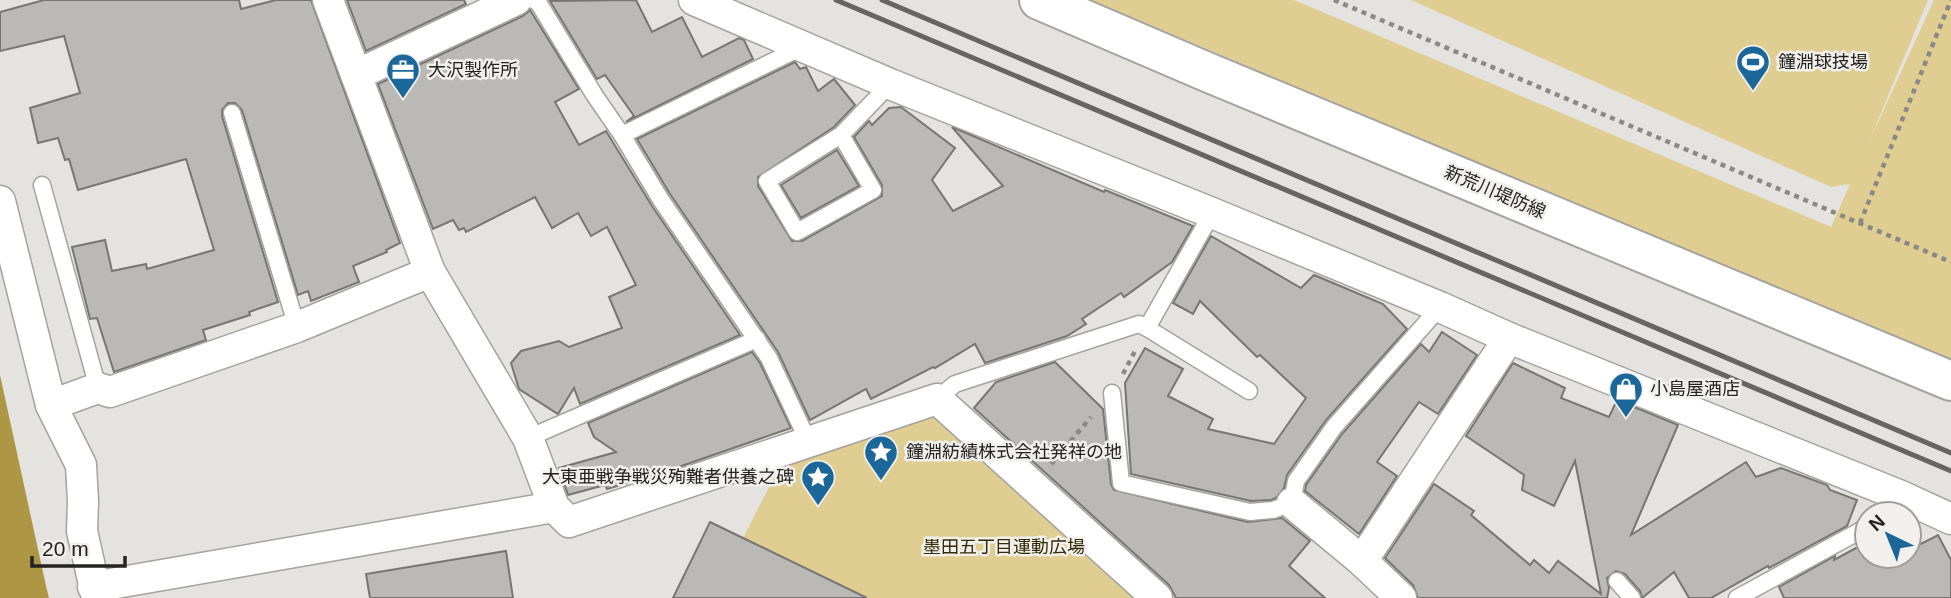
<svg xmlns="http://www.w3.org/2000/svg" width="1951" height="598" font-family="Helvetica,'Noto Sans JP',sans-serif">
<rect width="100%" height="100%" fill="#e4e3df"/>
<g fill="#dfcd91">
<polygon points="1092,0 1294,0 1831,227 1850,184 1831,187 1411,0 1928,0 1868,144 1934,0 1951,0 1951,360 1798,301"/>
<polygon points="934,413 1136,598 869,598 743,538 780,466"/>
</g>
<polygon fill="#ad9644" points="0,375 46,586 49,598 0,598"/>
<g fill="#bab9b5" stroke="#777673" stroke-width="2">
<polygon points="44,0 239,0 241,9 276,0 311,0 400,243 386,250 387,252 353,266 359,282 311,301 308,291 298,295 242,110 235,103 228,103 222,110 222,116 278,302 249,312 250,315 203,330 206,340 114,372 97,318 90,319 72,247 105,240 112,271 146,264 147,269 214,250 186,159 78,190 69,159 65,160 58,138 38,143 30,108 80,93 64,36 0,51 0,12"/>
<polygon points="347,0 464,0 466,4 366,51"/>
<polygon points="636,0 652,32 682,17 702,57 739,38 744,40 753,59 626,122 634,116 605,75 597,79 550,1"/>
<polygon points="530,10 579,89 555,102 579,145 606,131 652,206 740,335 580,404 574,388 558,414 519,389 511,363 521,351 559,341 569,347 622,328 609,297 636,285 607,227 591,236 578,213 552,228 535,197 466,232 464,228 459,230 453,220 433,229 378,84 523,16"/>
<polygon points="795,62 800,69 806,67 818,91 834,79 855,105 834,127 758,177 758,186 792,241 802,241 882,196 882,185 854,137 869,121 872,125 889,108 901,107 955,148 932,180 953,211 1003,186 952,127 1104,192 1105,190 1193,226 1172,262 1124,297 1121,293 1082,319 1086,324 1067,336 985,363 975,344 935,368 933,367 871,399 866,389 810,420 778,352 670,194 637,139"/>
<polygon points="837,150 859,186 801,218 781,185"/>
<polygon points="1211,236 1301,288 1314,275 1383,304 1407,329 1326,420 1287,475 1284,488 1276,498 1271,500 1251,501 1131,474 1125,383 1145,348 1183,369 1168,396 1213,419 1208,429 1274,444 1306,398 1260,355 1257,357 1200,301 1193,314 1173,303"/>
<polygon points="1442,332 1477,355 1438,414 1419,402 1377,462 1397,476 1359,534 1305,491 1306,485 1342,434 1421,344 1429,352"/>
<polygon points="752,352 760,363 791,428 667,471 607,489 605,485 568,495 559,468 616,452 594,437 588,423"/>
<polygon points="1055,362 1103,409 1111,484 1114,490 1248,522 1282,518 1310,541 1289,566 1325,598 1176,598 1169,585 974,408 996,382"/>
<polygon points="1513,363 1565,388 1561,398 1609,417 1617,400 1678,425 1631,535 1746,462 1756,477 1781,468 1827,485 1830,490 1857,500 1847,526 1769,568 1768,566 1711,598 1689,598 1674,572 1642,598 1640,591 1625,574 1616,571 1607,578 1609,588 1607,598 1418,598 1413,585 1385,558 1434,484 1474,511 1471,515 1530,565 1534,560 1549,573 1558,561 1601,594 1575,461 1554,506 1522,490 1524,475 1466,436"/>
<polygon points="1909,520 1921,544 1938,535 1951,560 1951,598 1784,598 1779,587 1835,556 1834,560 1867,542 1867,556 1909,556"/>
<polygon points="710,522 743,538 867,598 673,598"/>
<polygon points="506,551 513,598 370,598 366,574"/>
</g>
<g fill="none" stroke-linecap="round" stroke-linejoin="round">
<g stroke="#a4a39f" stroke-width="19">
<g id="lane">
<polyline points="533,0 538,2 595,96 622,135"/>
<polyline points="804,46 622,135 661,200 769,358 809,443"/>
<polyline points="232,113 297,327"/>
<polyline points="841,135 873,190 797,232 767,181 841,135 890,84"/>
<polyline points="42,185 98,388"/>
<polyline points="1147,328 1249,391"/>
<polyline points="1112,393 1121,483 1250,512 1273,510 1292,503 1296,481 1334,427 1440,307"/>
<polyline points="937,399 955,384 1139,324 1147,328 1212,213"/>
<polyline points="528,438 757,339"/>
<polyline points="1891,514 1896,511 1901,496"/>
<polyline points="1617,581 1632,598"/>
<polyline points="1737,598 1867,527"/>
</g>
</g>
<g stroke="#a4a39f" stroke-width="33">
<g id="street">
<polyline points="328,0 430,272 528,438 554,507"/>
<polyline points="694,0 890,84 1212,213 1440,307 1509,338 1901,496 1951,519"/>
<polyline points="356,75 516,0"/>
<polyline points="0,201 51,405 81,465 83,501 82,531 97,598"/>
<polyline points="51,405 98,388 110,392 297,327 430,272"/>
<polyline points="1292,503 1362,561 1401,598"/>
<polyline points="1362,561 1509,338"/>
<polyline points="93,587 554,507 569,522 937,399 1157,598"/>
</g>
</g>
<g stroke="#a4a39f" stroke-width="42">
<polyline id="secondary" points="1039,0 1207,72 1951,381"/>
</g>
<g stroke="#8a8986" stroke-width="4.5" stroke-dasharray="5 5" stroke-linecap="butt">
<polyline points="1334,0 1951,262"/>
<polyline points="1860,223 1951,0"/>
<polyline points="1123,374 1135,351"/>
<polyline points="1051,464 1091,417"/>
</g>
<use href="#lane" stroke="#fff" stroke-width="16"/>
<use href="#street" stroke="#fff" stroke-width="30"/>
<use href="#secondary" stroke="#fff" stroke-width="38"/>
<g stroke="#666563" stroke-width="5">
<polyline points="836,0 1951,471"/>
<polyline points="882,0 1951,453"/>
</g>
</g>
<defs>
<g id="stadium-pin" transform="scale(1.75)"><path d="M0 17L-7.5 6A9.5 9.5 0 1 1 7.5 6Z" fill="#1b679a" stroke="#f2f0ec"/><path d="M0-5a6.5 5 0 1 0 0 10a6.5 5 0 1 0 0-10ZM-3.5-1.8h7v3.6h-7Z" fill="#fff"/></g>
<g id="office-pin" transform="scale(1.75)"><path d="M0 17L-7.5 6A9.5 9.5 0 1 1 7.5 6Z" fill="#1b679a" stroke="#f2f0ec"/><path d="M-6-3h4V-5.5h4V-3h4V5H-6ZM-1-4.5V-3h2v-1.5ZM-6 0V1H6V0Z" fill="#fff"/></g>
<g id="shop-pin" transform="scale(1.75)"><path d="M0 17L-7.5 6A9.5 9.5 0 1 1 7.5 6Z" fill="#1b679a" stroke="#f2f0ec"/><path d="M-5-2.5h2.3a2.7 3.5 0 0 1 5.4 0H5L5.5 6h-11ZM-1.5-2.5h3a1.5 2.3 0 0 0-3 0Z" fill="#fff"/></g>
<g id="sight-pin" transform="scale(1.75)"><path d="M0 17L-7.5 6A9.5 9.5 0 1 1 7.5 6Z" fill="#1b679a" stroke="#f2f0ec"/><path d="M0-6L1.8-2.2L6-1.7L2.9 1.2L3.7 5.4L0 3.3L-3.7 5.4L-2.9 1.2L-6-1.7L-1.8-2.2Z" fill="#fff"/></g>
</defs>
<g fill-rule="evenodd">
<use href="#stadium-pin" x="1753" y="62"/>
<use href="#office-pin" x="403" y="70"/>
<use href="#shop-pin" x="1626" y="389"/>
<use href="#sight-pin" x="881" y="452"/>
<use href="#sight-pin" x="818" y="477"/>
</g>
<g text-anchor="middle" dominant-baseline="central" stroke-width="5" stroke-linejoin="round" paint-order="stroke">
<g font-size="18" fill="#232321" stroke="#f2f0ec" text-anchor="start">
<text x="1778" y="62">鐘淵球技場</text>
<text x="428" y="70">大沢製作所</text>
<text x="1650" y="389">小島屋酒店</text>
<text x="906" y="452">鐘淵紡績株式会社発祥の地</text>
<text x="794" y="477" text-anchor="end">大東亜戦争戦災殉難者供養之碑</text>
</g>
<g font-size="18" fill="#232321" stroke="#f2f0ec">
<text transform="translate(1495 192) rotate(23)">新荒川堤防線</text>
</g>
<g font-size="18" fill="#332904" stroke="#f2f0ec">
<text x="1004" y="547">墨田五丁目運動広場</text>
</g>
</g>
<g transform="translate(1888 535) rotate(317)"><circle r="33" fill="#f2f0ec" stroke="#9f9e9b" stroke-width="2"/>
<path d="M0-5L12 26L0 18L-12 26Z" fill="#1b679a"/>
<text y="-10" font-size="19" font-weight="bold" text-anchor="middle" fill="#232321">N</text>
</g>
<path d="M32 556v10h93v-10" fill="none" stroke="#232321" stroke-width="3.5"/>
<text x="42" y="556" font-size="21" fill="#232321" stroke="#f2f0ec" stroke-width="5" paint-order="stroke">20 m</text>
</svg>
